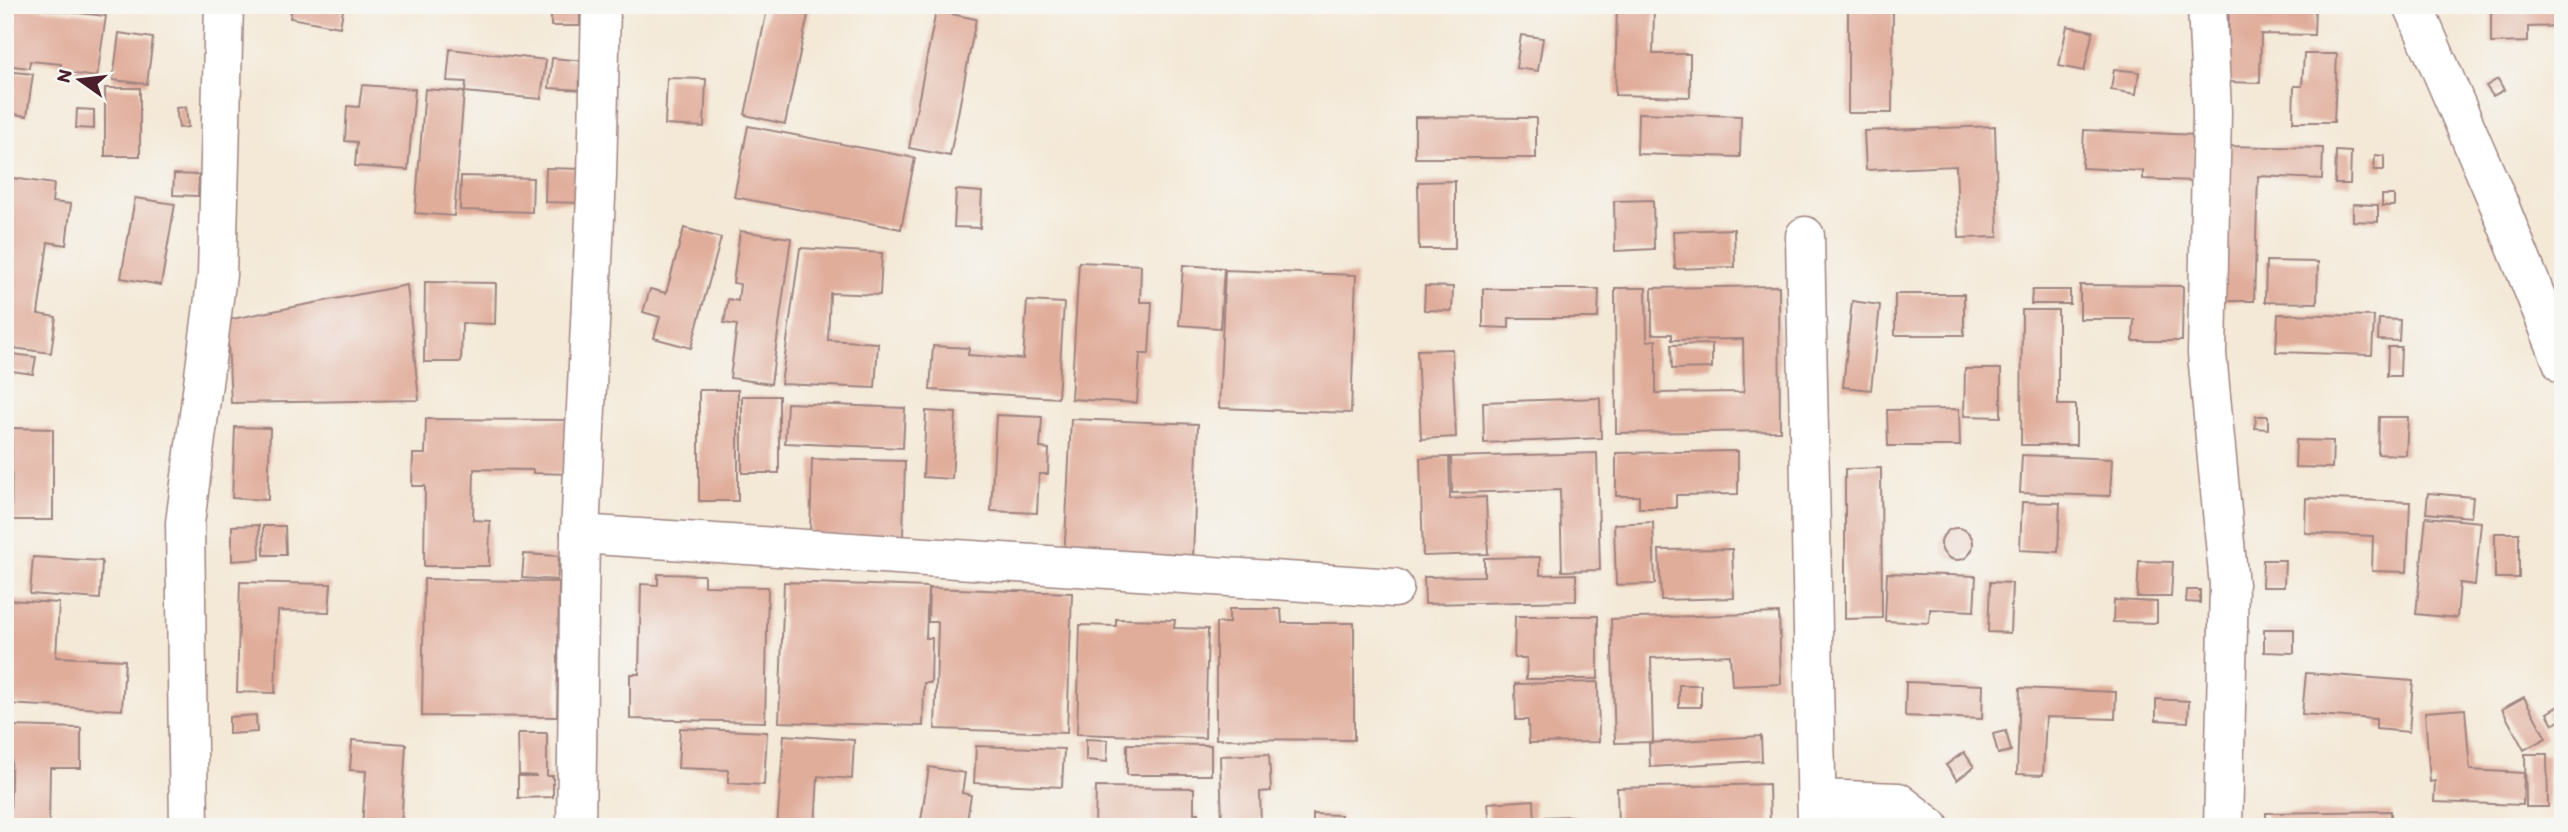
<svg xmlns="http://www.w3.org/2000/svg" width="2568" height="832" font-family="Itim,sans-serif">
<rect width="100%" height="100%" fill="#f6f6f2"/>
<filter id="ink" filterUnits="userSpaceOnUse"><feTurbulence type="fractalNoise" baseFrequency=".0143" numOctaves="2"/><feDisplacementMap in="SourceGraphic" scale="14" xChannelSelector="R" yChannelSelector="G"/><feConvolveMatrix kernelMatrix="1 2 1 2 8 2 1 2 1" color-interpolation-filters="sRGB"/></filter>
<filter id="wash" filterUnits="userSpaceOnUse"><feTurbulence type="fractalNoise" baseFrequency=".00686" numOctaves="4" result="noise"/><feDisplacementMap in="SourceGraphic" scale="28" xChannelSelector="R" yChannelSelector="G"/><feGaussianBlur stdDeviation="1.57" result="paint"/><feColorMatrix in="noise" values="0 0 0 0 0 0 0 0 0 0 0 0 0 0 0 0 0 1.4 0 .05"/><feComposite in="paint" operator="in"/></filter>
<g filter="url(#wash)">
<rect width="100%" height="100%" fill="#f4e8d6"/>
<g id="blocks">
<g fill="#e1ad9b">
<polygon points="5,5 106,16 97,77 60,72 61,64 30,61 29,68 5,65"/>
<polygon points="292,5 344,5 340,27 290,18"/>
<rect x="551" y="5" width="29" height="21"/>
<polygon points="768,5 810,5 785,124 745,115"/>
<polygon points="1617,5 1654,5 1653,54 1690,54 1690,97 1615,95"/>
<polygon points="1848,5 1893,5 1892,113 1848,113"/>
<polygon points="2229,5 2315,5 2314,35 2261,34 2260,83 2227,82"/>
<polygon points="2491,5 2563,5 2563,26 2528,27 2528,42 2491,43"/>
<polygon points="936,11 976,19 950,156 909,148"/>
<polygon points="2067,26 2093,31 2084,71 2059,66"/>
<polygon points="119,33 153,38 147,84 113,80"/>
<polygon points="1521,35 1543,38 1538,71 1516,68"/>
<polygon points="450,49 546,60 541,99 465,92 466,82 447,81"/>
<polygon points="2304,54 2337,54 2334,122 2293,122 2294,86 2302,86"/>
<polygon points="552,58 585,61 582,90 549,88"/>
<polygon points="2114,69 2139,72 2136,94 2111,90"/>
<polygon points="5,71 33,74 27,116 5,113"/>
<polygon points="667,78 706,79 704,127 665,125"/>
<polygon points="2498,79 2504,90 2493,96 2486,86"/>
<polygon points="362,85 415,89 408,170 355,166 357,142 345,141 347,106 359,107"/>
<rect x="105" y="88" width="35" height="68"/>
<polygon points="425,89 464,92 454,216 415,213"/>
<polygon points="186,107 188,127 179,128 176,108"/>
<polygon points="77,109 94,110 94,129 76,128"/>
<polygon points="1638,113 1741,116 1740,157 1637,154"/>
<polygon points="1415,117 1536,118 1536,158 1415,158"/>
<polygon points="748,126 915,158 901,229 734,197"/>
<polygon points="1995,126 1998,237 1959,238 1956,166 1866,170 1864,131"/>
<polygon points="2084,130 2196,135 2193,181 2143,179 2143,171 2082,168"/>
<polygon points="2224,146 2323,148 2322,179 2258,176 2254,301 2219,301"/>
<polygon points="2336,151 2351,152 2350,184 2335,184"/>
<polygon points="2375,155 2384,156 2384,170 2374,170"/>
<polygon points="546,168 583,169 582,203 545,202"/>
<polygon points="174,174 199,175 198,196 173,195"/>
<polygon points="461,176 533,178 532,212 460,210"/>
<polygon points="5,177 54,184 52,202 71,204 66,245 48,242 38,314 56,317 51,353 5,347"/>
<polygon points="1455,181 1455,249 1419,249 1418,182"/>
<polygon points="956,190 982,192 980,228 954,227"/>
<rect x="2382" y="195" width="12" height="11"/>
<polygon points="135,198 175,204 161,285 121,278"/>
<polygon points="1653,200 1654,249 1615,251 1614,201"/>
<polygon points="2353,204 2378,205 2378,222 2353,221"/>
<polygon points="684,228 721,238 691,348 654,338 660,317 643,312 650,289 666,293"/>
<polygon points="1734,229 1735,267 1675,269 1673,231"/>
<polygon points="740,231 791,238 771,384 730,378 737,325 724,323 728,299 738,301 740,284 733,283"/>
<polygon points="800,248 882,253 880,295 830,293 828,340 878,343 875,388 781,384"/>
<polygon points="2266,261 2318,262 2317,303 2265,302"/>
<polygon points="1079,262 1141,265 1140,302 1152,302 1149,354 1140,354 1137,403 1071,399"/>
<polygon points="1183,265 1224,268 1220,328 1179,325"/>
<polygon points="1225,270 1356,275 1351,413 1219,408"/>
<polygon points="425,282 496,283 495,324 462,323 461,362 424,362"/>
<polygon points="407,285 419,400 231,403 227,320"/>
<polygon points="2080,285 2183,286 2182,341 2133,341 2134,319 2080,319"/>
<polygon points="1425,286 1453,287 1452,311 1424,310"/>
<polygon points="1779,286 1780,431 1616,433 1615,288 1646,288 1647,341 1656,340 1656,393 1744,392 1743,339 1672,340 1672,334 1652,334 1652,288"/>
<polygon points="1483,289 1599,289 1598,318 1509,318 1509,328 1483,327"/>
<polygon points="2032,290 2070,290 2070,304 2031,304"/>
<rect x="1895" y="294" width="69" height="41"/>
<polygon points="1027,301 1064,303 1058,398 930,390 933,346 969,348 968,355 1023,359"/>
<polygon points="1852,301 1880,305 1871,390 1843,387"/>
<polygon points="2022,310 2058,310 2058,405 2076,405 2076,445 2021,445"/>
<polygon points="2278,314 2374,316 2372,355 2276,352"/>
<polygon points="2379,319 2400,320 2399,341 2378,340"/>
<polygon points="1712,344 1712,368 1672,369 1671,345"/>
<polygon points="2388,347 2401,347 2400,376 2387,376"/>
<polygon points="1452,349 1456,437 1421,439 1417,350"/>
<polygon points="5,353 36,357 33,374 5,370"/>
<polygon points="1965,369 2001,369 2001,417 1964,416"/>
<rect x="699" y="390" width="39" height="111"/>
<rect x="742" y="396" width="37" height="77"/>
<polygon points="1600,398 1601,438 1484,443 1483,402"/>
<polygon points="787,403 905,408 903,448 785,443"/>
<polygon points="1959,409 1960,446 1888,446 1887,410"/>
<polygon points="926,411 956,413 952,479 923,477"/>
<polygon points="996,415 1042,417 1040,448 1049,449 1048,474 1039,474 1037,513 991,511"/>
<polygon points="2256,416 2268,416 2268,429 2255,428"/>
<polygon points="2379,417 2408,417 2406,455 2378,454"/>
<polygon points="426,419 573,420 573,474 533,473 533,470 474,469 473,520 490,521 489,566 424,566 425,486 412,486 413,454 425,454"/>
<polygon points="1071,419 1198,424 1193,558 1064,562"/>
<polygon points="235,427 270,428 268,500 232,498"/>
<polygon points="12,428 53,429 53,520 11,520"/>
<polygon points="2296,440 2333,441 2332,468 2295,467"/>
<polygon points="1738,451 1738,494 1676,495 1676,508 1639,508 1639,496 1616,496 1616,453"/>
<polygon points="1597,453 1600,570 1562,571 1560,490 1452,493 1451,457"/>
<polygon points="2022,455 2112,459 2110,496 2020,493"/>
<polygon points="1449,457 1450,499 1486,497 1488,554 1423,556 1420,458"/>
<polygon points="812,459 905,461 903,536 810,534"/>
<polygon points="1881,468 1882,618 1845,619 1845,469"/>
<polygon points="2428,493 2473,497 2471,517 2426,513"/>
<polygon points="2306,498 2410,502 2407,572 2372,571 2373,536 2305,533"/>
<polygon points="2022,502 2060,503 2058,552 2020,550"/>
<polygon points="2426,517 2481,522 2475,585 2460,583 2457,618 2416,614"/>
<polygon points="1653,522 1655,584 1616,585 1614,524"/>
<polygon points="259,525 260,559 232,561 232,526"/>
<polygon points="263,526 285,526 286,555 264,555"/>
<circle cx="1957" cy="544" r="16"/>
<rect x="2495" y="533" width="24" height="45"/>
<polygon points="1732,549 1734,598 1661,600 1659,550"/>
<polygon points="524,554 559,556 557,580 522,578"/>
<polygon points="33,557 102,561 100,599 30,594"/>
<polygon points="1540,557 1540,575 1576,574 1576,601 1425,604 1424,577 1484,576 1484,558"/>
<polygon points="2263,560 2285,560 2284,587 2262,587"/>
<polygon points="2139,561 2173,562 2171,597 2137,597"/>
<polygon points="1887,573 1976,576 1974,611 1930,609 1929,623 1885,621"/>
<polygon points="658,574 704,575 704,586 768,587 765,722 630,719 630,674 639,674 641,584 658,585"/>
<polygon points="424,579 559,582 557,717 422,716"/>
<polygon points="240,582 331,584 329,612 278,611 275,693 237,692"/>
<polygon points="784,582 928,587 926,638 932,638 931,683 924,683 923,726 779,722"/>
<polygon points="1990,582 2012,583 2010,633 1988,632"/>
<polygon points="929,588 1072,593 1067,733 935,729 938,622 928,622"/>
<polygon points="2187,590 2200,590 2200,603 2186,602"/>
<polygon points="6,600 59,603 56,657 125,660 122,710 5,704"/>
<polygon points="2114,600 2157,602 2157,623 2113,622"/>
<polygon points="1229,609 1281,609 1282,623 1354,623 1354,740 1216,739 1216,623 1229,623"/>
<polygon points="1779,613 1781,684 1732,686 1730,655 1651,658 1653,742 1615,743 1611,619"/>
<polygon points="1515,616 1598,616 1598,679 1526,679 1527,658 1514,658"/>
<polygon points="1116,619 1175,620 1174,628 1208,629 1205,738 1077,734 1080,625 1116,626"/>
<polygon points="2264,629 2294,629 2294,653 2264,652"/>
<polygon points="2306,673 2413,681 2409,732 2376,729 2376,719 2302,714"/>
<polygon points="1598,682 1599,742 1529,743 1528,720 1516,720 1515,684"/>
<polygon points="1906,682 1983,685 1982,719 1905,716"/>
<rect x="1679" y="685" width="22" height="22"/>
<polygon points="2020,688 2116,692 2115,719 2046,717 2043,775 2017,774"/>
<polygon points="2524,697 2546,738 2524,750 2502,709"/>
<polygon points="2156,699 2189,701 2188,722 2156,720"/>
<polygon points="2563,703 2563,719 2553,724 2547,713"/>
<polygon points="2465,709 2470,770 2524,773 2523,805 2434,802 2435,781 2430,782 2425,712"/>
<polygon points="256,715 257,732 229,734 229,717"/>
<polygon points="12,726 81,728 81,768 50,768 49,827 10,827"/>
<polygon points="680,728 767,732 764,785 728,783 728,770 678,768"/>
<polygon points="2006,731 2011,751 1998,754 1993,734"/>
<polygon points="518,733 547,733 547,776 553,776 553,797 518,798 518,776 537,776 519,775"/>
<polygon points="784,735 854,740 852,779 818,776 815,827 777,827"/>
<polygon points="1761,736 1762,761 1650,767 1649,743"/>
<polygon points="1086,739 1108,740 1107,762 1086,760"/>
<polygon points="352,740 406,744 401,827 362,827 366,771 350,770"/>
<polygon points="1127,744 1211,745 1211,775 1127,775"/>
<polygon points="976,746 1064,749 1062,787 974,783"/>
<polygon points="1964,752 1974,767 1957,780 1946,765"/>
<polygon points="1269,754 1271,791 1260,792 1261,827 1222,827 1220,756"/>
<polygon points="2525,754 2547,754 2548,807 2526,807"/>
<polygon points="929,767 965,773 962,793 971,795 966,827 920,827"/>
<polygon points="1769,784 1770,827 1618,827 1617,788"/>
<polygon points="1096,787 1194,788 1194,813 1198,813 1198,827 1095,827"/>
<polygon points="1534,800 1535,827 1490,827 1488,803"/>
<polygon points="2391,811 2391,827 2266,827 2266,813"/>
<polygon points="1313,814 1341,815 1341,827 1313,827"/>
<polygon points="1572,816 1573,827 1545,827 1545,817"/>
</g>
</g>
</g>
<g filter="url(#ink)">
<use href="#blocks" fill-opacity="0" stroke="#9f8480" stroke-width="2"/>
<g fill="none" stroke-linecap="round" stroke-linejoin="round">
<g stroke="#9f8480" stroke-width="41">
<g id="minor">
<polyline points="2207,5 2212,112 2207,354 2229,585 2223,827"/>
<polyline points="2413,5 2498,202 2563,364"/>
<polyline points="1805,236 1817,827"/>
<polyline points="580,534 1394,588"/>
<polyline points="1817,799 1898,802 1930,827"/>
<polyline points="189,827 185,523 217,275 224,5"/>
<polyline points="576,827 580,534 597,176 601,5"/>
</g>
</g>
<use href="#minor" stroke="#fff" stroke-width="38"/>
</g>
</g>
<rect width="2568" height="832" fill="none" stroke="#f6f6f2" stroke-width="28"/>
<g transform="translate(80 80) rotate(284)" stroke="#f6f6f2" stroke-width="5" paint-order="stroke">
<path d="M0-5L12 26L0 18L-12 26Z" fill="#4a1f2b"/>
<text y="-10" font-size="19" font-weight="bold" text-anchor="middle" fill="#4a1f2b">N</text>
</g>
</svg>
